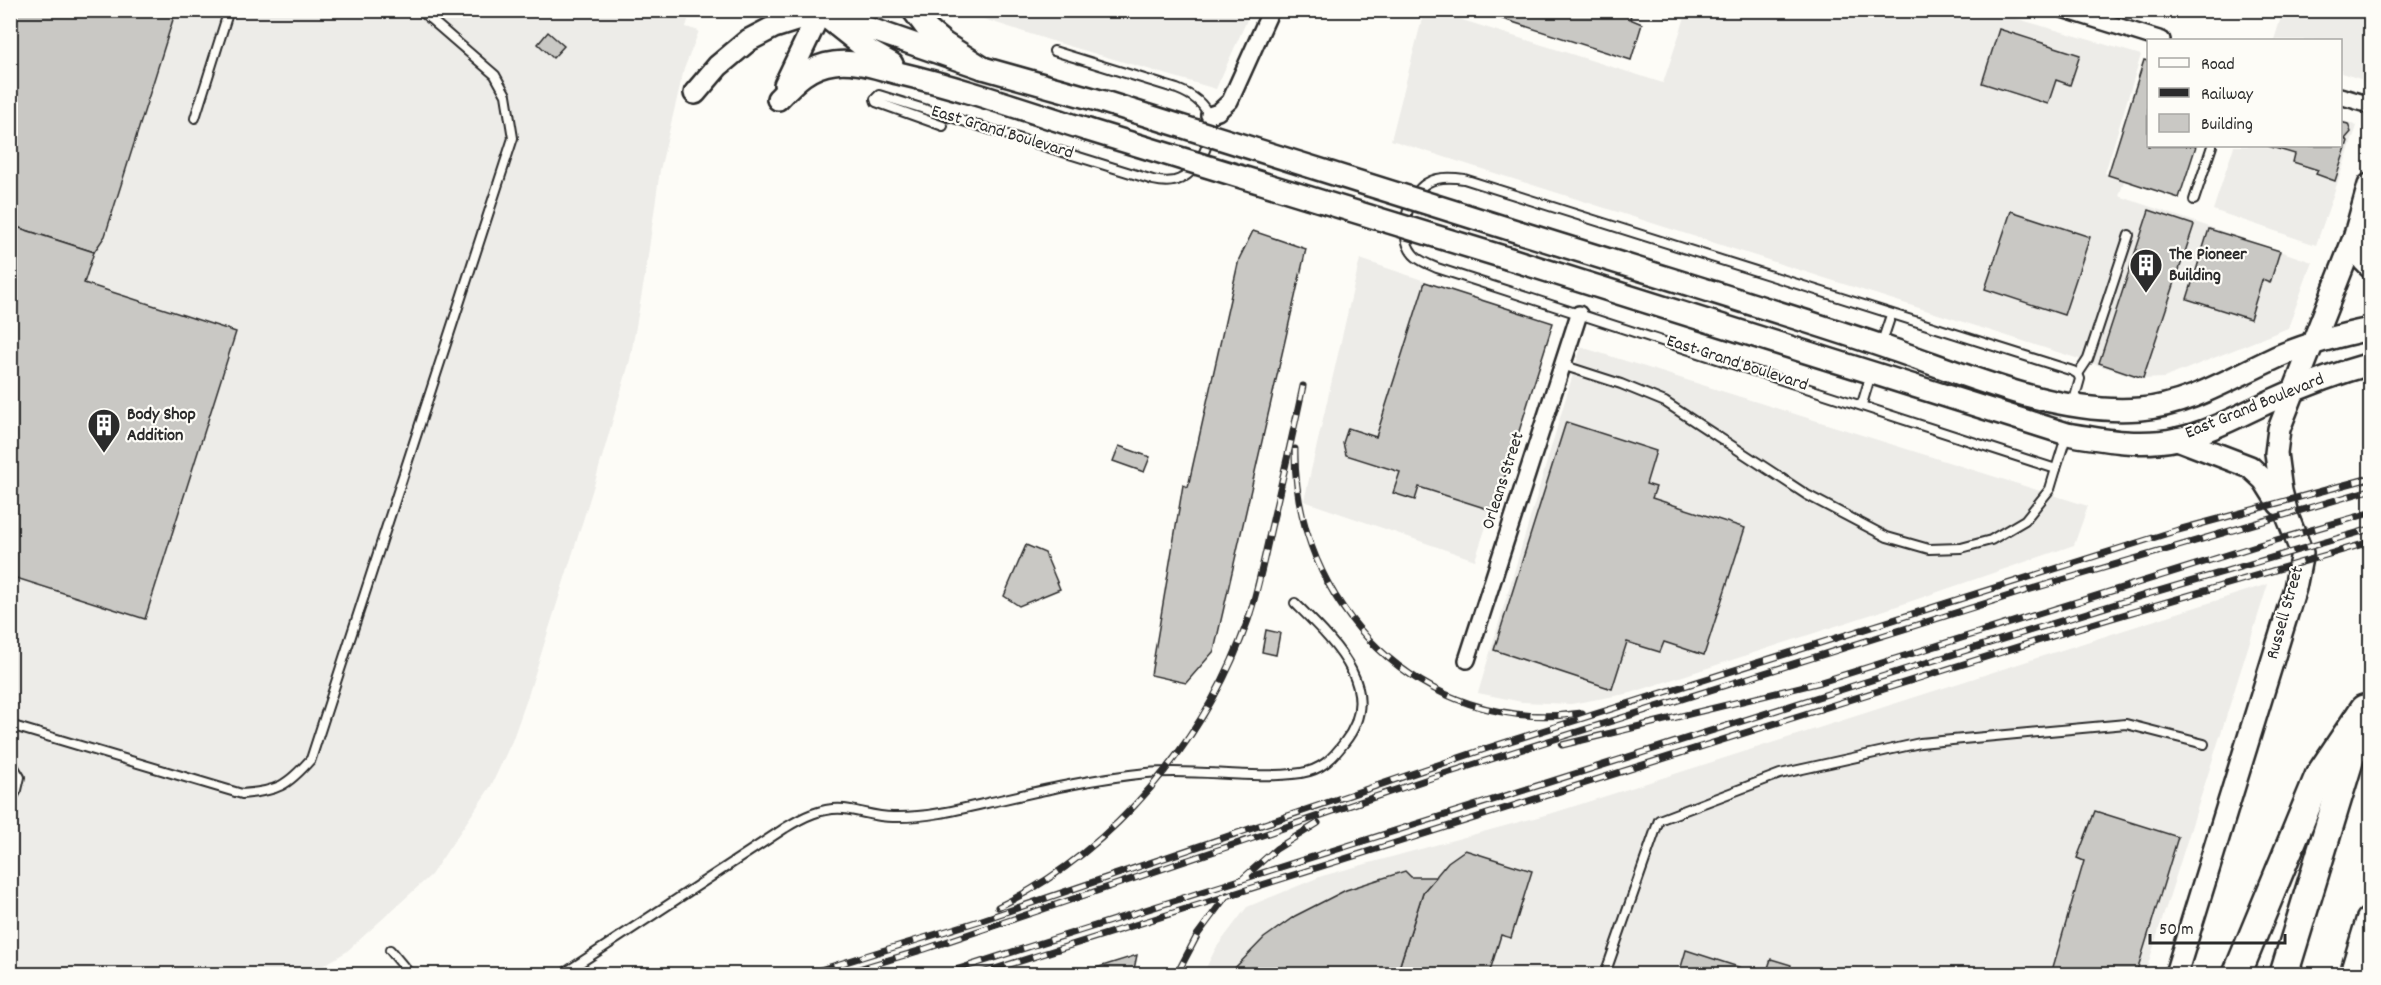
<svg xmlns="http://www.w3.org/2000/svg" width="2381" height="985" font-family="Dekko,sans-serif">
<rect width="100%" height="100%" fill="#fdfcf7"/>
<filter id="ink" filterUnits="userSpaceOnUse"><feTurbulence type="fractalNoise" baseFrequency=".0167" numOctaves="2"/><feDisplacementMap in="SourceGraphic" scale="12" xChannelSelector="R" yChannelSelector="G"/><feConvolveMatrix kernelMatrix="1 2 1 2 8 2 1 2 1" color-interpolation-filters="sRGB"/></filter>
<g filter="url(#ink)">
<g fill="#edece8">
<polygon points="691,10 686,27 699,31 684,69 660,170 646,270 630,360 595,482 527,699 512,741 491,786 431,875 346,952 309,974 11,974 10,11"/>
<polygon points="959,11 1251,11 1216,89 1052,41"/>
<polygon points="1424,11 1434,11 1663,83 1687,11 1991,11 2141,55 2105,173 2124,181 2119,196 2312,262 2288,328 2164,378 2142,379 1391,140"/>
<polygon points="2283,11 2370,11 2370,82 2341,73 2340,40 2274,40"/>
<polygon points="2341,120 2357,126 2316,245 2213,210 2234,146 2340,146"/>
<polygon points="1360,259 1553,324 1475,560 1304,501"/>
<polygon points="1581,347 2088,506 2074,545 1900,605 1631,693 1571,704 1522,702 1478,693"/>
<polygon points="2268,584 2145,974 1203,974 1216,948 1247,907 1322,876 1556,812"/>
</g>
<g fill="#c9c8c4" stroke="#2b2b2b" stroke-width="1.5">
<polygon points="10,10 176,10 105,236 94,252 10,225"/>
<polygon points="1475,10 1632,10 1630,19 1642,24 1631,60"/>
<polygon points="2313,10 2330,10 2329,16"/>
<polygon points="1999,29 2080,55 2070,85 2056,80 2048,104 1982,83"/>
<polygon points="548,32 564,46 553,58 538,44"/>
<polygon points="2144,60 2148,61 2148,146 2196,146 2179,198 2108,175"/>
<polygon points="2340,122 2348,124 2351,132 2345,139 2348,141 2335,181 2316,174 2318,170 2293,162 2295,154 2268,146 2340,146"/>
<polygon points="2149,210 2194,225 2143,378 2099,363"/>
<polygon points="2011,211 2090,237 2064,315 1985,289"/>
<polygon points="10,225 94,252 84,283 236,332 145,619 10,576"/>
<polygon points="2209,229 2280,251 2270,283 2262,280 2250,319 2187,299"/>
<polygon points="1253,231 1306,249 1214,651 1186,683 1151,675 1183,485 1188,487 1239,259"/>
<polygon points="1425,282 1553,323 1494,511 1419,487 1415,500 1393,493 1400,472 1346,455 1343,443 1348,428 1376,437"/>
<polygon points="1566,422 1656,451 1646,484 1656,487 1652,498 1745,528 1704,655 1664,642 1660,652 1627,642 1612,689 1494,650"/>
<polygon points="1119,446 1150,457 1144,472 1113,461"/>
<polygon points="1026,545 1045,553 1060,589 1019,606 1004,596"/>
<polygon points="1266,630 1280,633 1276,655 1262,652"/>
<polygon points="2095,811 2178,837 2136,974 2051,974 2084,861 2077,858"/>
<polygon points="1465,850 1532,871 1511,938 1501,935 1489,974 1397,974 1423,892 1448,862"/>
<polygon points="1405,871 1411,877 1436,877 1423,892 1397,974 1229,974 1264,938 1295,916 1346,890"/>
<polygon points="1686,950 1760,974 1679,974"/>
<polygon points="1137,955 1133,974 1077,974"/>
<polygon points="1771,959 1791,965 1789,974 1766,974"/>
</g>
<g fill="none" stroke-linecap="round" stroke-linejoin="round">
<g stroke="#2b2b2b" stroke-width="12">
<g id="lane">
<polyline points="195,118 229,10"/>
<path d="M943,126l-67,-24 -1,-3 4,-4 274,85c9,2 19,3 27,-1 20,-9 36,-44 28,-64 -5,-14 -18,-21 -31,-26l-123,-38"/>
<polyline points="2194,200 2212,146"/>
<polyline points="1881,345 1891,315"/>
<polyline points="1562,365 1621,384 1665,402 1807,495 1887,537 1929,549 1961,548 1991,540 2025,520 2050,489 2056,469"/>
<polyline points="2078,374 2088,359 2129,235"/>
<polyline points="1862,404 1871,374"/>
<path d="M2066,437l-10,32 -619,-201c-7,-3 -15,-6 -21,-11 -20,-17 -10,-62 11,-74 11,-7 25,-6 37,-4l609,192 5,3 2,5 -7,25"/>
<path d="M10,725l232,69c36,-3 45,-8 69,-35l202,-621 -7,-43 -11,-20 -75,-65"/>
<polyline points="10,761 20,777 17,790 10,802"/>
<polyline points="390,950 410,974"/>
<path d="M563,974l222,-146c18,-11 37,-21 59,-19 16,2 32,8 49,8 36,1 72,-9 107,-17 48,-11 97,-22 147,-27 51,-5 103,7 154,0 20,-3 31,-14 43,-30 43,-54 -12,-103 -49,-140"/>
<polyline points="1605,974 1659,820 1780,774 1920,743 2126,724 2204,744"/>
</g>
</g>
<g stroke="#2b2b2b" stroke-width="20">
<g id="street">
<polyline points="2065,10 2162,40"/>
<polyline points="2340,96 2370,105"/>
<polyline points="1209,115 1218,112 1230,101 1271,10"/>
<polyline points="1467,660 1579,314"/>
</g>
</g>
<g stroke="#2b2b2b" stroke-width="26">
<g id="secondary">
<polyline points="913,10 928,30 945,44 983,68 1104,102"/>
<polyline points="830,20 869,51 892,64"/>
<polyline points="785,85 821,10"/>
<polyline points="695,93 718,66 749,40 774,27 821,12 983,68"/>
<path d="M778,99c17,-18 31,-33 56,-36 22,-3 43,5 64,10 64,15 127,37 190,57"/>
<path d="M1519,232c121,38 243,74 363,114 81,27 173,70 258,63 52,-4 97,-35 144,-55 27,-11 57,-19 86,-25"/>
<polyline points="2354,238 2364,261 2370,267"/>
<path d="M1510,259l557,175c36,6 74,13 110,5 34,-7 67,-26 98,-40 31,-14 63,-26 95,-35"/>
<polyline points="2177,439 2250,467 2264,480 2279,504"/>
<polyline points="2176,974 2295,588 2302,553 2288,518 2281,491 2276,453 2279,429 2354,238 2369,185"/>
</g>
</g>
<g stroke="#2b2b2b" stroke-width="32">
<g id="highway">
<polyline points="2237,974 2319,776 2364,709"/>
<polyline points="2284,974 2357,735"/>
<polyline points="2354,974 2370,921"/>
</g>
</g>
<use href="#lane" stroke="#fdfcf7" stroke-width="8"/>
<use href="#street" stroke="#fdfcf7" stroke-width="15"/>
<use href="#secondary" stroke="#fdfcf7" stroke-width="21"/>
<use href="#highway" stroke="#fdfcf7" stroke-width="27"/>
<g stroke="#2b2b2b" stroke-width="7">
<g id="rail">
<path d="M1295,449c-2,155 127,288 287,264"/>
<polyline points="1562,745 1821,682 2259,545 2370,513"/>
<polyline points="1241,880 1276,849 1318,823"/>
<path d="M998,907c115,-55 208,-167 250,-287 10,-30 16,-61 23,-92 11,-47 22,-94 32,-142"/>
<polyline points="807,974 979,921 1488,748 2178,530 2370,478"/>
<polyline points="842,974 925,949 1431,778 2028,590 2370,490"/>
<polyline points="943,974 1919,665 2148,594 2370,529"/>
<polyline points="979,974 2075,629 2370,542"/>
<polyline points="1177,974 1198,934 1227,895"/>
</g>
</g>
<use href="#rail" stroke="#fdfcf7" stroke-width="4.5" stroke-dasharray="14" stroke-linecap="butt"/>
<g stroke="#2b2b2b" stroke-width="26" stroke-linecap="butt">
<g id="secondary-bridge">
<polyline points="1104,102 1519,232"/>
<polyline points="1088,130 1510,259"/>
</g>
</g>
<use href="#secondary-bridge" stroke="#fdfcf7" stroke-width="21"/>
</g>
</g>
<defs>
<g id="building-pin" transform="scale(1.725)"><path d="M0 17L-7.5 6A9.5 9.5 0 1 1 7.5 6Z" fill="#2b2b2b" stroke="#fdfcf7"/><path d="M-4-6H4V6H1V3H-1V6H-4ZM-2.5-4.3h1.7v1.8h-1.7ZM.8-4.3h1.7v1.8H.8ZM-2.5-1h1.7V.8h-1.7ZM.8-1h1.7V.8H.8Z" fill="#fff"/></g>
</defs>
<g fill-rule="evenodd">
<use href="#building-pin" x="2146" y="265"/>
<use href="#building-pin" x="104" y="425"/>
</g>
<g text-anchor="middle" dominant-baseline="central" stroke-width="4.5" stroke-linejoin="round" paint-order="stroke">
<g font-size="18" fill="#2b2b2b" stroke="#fdfcf7">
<text transform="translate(1002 133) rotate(17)">East Grand Boulevard</text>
<text transform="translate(1737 364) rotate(18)">East Grand Boulevard</text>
<text transform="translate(2255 407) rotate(-22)">East Grand Boulevard</text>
<text transform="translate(1504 481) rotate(-72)">Orleans Street</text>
<text transform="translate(2286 613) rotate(-74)">Russell Street</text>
</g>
<g font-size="18" font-weight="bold" fill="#2b2b2b" stroke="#fdfcf7" text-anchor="start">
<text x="2169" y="255">The Pioneer<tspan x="2169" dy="21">Building</tspan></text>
<text x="127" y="415">Body Shop<tspan x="127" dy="21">Addition</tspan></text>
</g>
</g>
<rect width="2381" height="985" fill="none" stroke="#fdfcf7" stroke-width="36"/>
<rect x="18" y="18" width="2345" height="949" fill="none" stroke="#2b2b2b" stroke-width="2" filter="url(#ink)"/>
<rect x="2147" y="39" width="195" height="108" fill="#fdfcf7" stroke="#a9a8a5" stroke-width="1.5"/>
<rect x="2159" y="58" width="30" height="9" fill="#fdfcf7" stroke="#a9a8a5" stroke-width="1.5"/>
<text x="2201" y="69" font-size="18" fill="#2b2b2b">Road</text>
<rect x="2159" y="88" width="30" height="9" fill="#2b2b2b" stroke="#a9a8a5" stroke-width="1.5"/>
<text x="2201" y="99" font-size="18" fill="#2b2b2b">Railway</text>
<rect x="2159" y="114" width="30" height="18" fill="#c9c8c4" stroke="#a9a8a5" stroke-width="1.5"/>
<text x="2201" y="129" font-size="18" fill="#2b2b2b">Building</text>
<path d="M2150 934v9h135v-9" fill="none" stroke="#2b2b2b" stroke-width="3"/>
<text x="2159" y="934" font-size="18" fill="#2b2b2b" stroke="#fdfcf7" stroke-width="4.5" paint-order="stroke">50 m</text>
</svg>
